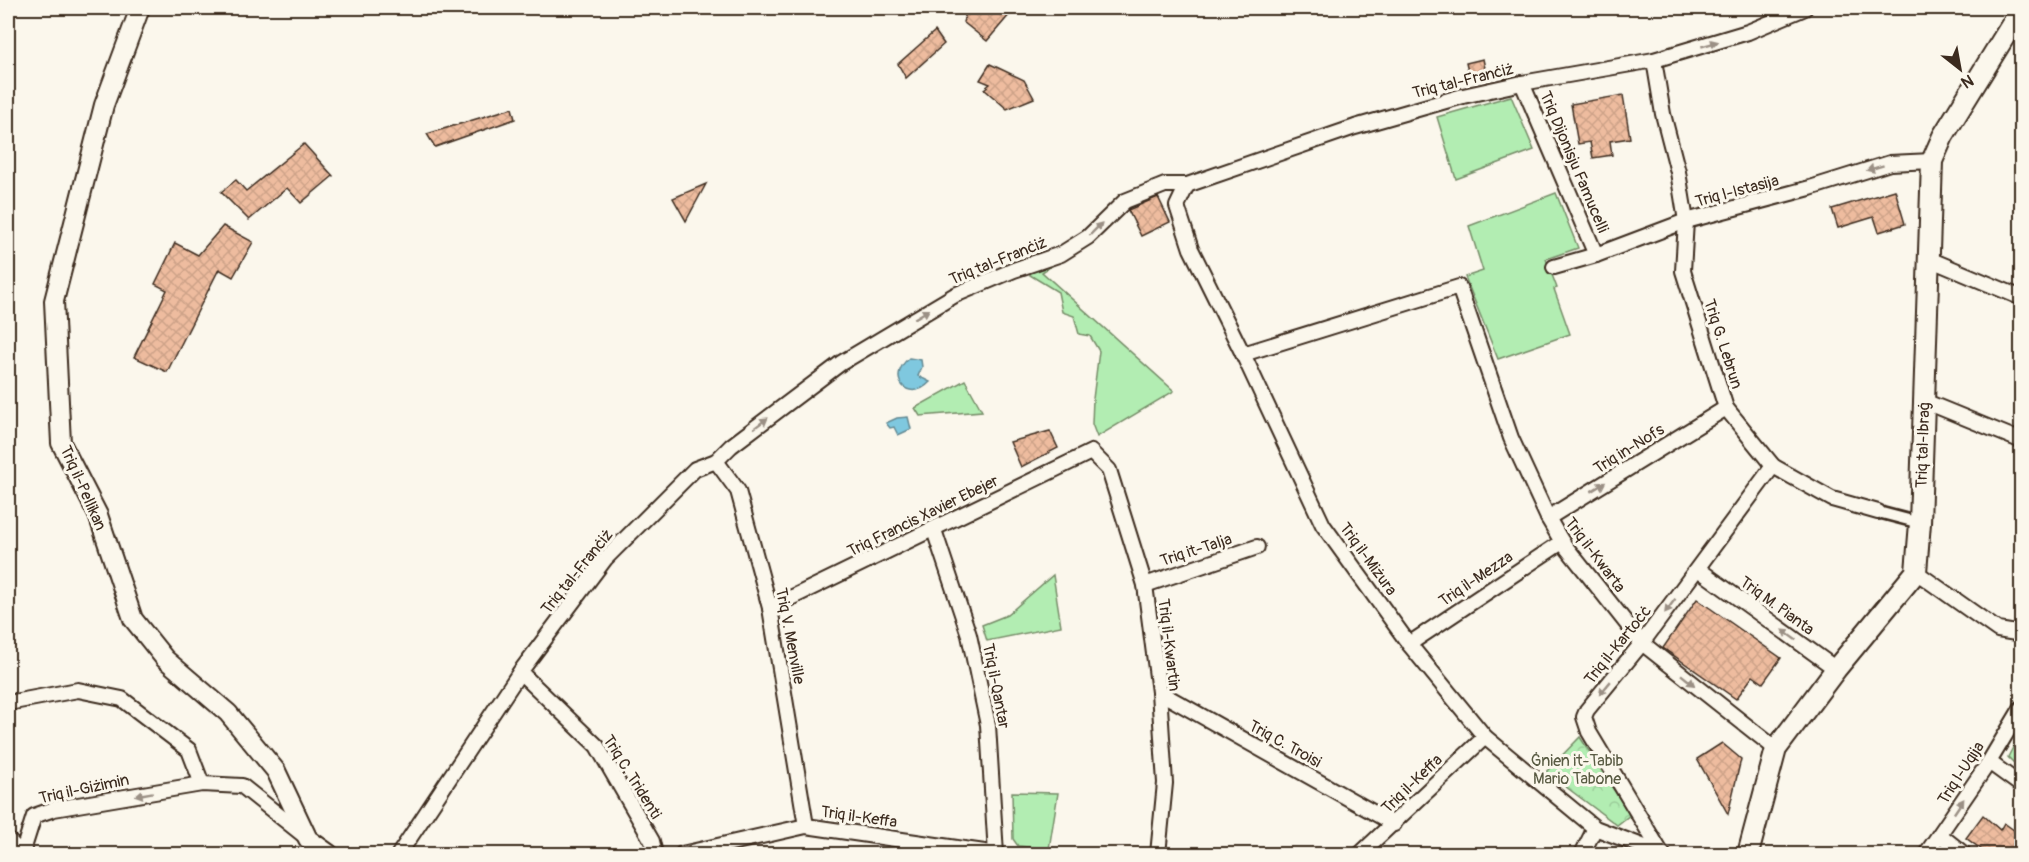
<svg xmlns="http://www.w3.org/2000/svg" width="2029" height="862" font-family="Pangolin,sans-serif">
<defs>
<pattern id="forest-crowns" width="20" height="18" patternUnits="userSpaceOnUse" patternTransform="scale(1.5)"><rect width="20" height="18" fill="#b2edb2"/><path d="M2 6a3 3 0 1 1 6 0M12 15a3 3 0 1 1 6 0" fill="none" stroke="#9acb99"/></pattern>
<pattern id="building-cross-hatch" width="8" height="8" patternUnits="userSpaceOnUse" patternTransform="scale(1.5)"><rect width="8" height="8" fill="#eebc9f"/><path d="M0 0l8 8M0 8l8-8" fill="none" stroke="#cda288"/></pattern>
</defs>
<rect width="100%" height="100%" fill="#fbf7ec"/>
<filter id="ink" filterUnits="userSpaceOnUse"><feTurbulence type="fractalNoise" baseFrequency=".0167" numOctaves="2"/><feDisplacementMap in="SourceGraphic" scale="12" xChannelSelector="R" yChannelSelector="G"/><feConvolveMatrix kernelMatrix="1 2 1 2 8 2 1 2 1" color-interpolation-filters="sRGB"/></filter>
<g filter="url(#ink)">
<g fill="#b2edb2" stroke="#768c68" stroke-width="1.5">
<polygon points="1511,96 1534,150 1456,179 1437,117"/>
<polygon points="1556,193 1578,248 1546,259 1557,288 1554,289 1570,334 1498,359 1465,277 1483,271 1469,226"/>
<polygon points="1064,258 1042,272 1174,391 1097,437 1092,424 1093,399 1099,351 1090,336 1079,334 1074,316 1062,312 1058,292 1030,275 1030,272"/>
<polygon points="965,380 982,411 920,416 915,408"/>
<polygon points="1053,575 1061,626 987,641 982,625 1007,615"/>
<polygon points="2021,732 2021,770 2008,757"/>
<polygon points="1012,792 1058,793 1049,849 1018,846 1013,839"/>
</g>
<polygon fill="url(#forest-crowns)" stroke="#768c68" stroke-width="1.5" points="1580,737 1630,815 1617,825 1546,772"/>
<g fill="#7fc8df" stroke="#648992" stroke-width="1.5">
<path d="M909,358l12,2 1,7 -4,9 12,6c-21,22 -45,-4 -21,-24z"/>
<polygon points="908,417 911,429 898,435 894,427 890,428 886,423 897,418"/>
</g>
<g fill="url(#building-cross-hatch)" stroke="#3b2a1e" stroke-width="1.5">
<polygon points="968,8 1002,8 1010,14 987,41 963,22"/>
<polygon points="935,31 944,44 906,78 898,64"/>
<polygon points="1483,59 1486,73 1469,76 1466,63"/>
<polygon points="990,64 1024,80 1034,98 1007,109 984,89 990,84 980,80"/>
<polygon points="1623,95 1630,138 1610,141 1612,155 1593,158 1590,142 1578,144 1571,104"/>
<polygon points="512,108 515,119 435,147 427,134"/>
<polygon points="304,144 333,176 301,203 287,188 249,220 221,192 236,180 246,191"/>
<polygon points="706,184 686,221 673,198"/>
<polygon points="1895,190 1905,224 1879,232 1874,217 1838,228 1832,209"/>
<polygon points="1158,197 1170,222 1141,236 1128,210"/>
<polygon points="223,226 253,242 233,277 219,269 167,372 134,357 167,290 155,284 175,243 198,255"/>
<polygon points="1050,431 1058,448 1021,467 1010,442"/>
<polygon points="1697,599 1781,658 1763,683 1753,676 1736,699 1663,648"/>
<polygon points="1722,743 1741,759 1728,814 1697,759"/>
<polygon points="1983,815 2000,830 2004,823 2022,836 2022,855 1989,855 1966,838"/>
</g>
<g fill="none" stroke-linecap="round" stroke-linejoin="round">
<g stroke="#3b2a1e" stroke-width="15">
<polyline id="pedestrian" points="1878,512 1920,523"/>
</g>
<g stroke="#3b2a1e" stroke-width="18">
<g id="minor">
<polyline points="1654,60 1663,114 1678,172 1686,221 1683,271 1726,408 1773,466 1832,499 1878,512"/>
<polyline points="1522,83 1596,255"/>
<polyline points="1187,185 1177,206 1191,249 1243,354 1323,525 1409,644 1485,737 1595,828 1663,854"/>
<polyline points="1929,259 2022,298"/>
<polyline points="1554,267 1596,255 1686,221 1810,188 1890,163 1932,161"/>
<polyline points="1243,354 1459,287 1511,438 1548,518 1562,542 1642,643 1776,749"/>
<polyline points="1924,401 2022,441"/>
<polyline points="716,461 738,491 770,608 806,826"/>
<polyline points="1548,518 1726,408"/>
<polyline points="934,530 969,635 988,725 996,854"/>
<polyline points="1698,569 1836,669"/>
<polyline points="1916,572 1998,630 2022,634"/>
<polyline points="1145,585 1257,547"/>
<polyline points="770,608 1091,452 1109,470 1145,585 1159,692 1165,783 1158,854"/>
<polyline points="1409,644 1562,542"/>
<polyline points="520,672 597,746 652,841 655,854"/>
<polyline points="1159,692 1394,824"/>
<polyline points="8,703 78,690 122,699 189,750 202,784"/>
<polyline points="1989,762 2022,786"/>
<polyline points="1940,835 1964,854"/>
<polyline points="8,840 22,854"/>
<polyline points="22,854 34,816 54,809 202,784 242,786 306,837"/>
<polyline points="399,854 520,672 605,559 695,469 716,461 731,446 841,363 955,295 1014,270 1061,254 1088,237 1125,201 1165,185 1187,185 1355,127 1463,96 1522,83 1654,60 1748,32 1805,8"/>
<polyline points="682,854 806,826 998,854"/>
<polyline points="1360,854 1485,737"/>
<polyline points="1582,854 1595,828"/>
<polyline points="1662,854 1589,732 1584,717 1587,710 1642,643 1773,466"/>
<polyline points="1926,854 1989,762 2022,707"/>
</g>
</g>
<g stroke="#3b2a1e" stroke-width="22">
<polyline id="tertiary" points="140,8 104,105 54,301 61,443 98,515 133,619 165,659 228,713 276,771 308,839 329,854"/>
</g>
<g stroke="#3b2a1e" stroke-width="24">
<polyline id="secondary" points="1748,854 1776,749 1836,669 1916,572 1920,523 1932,161 1943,136 2022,8"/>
</g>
<use href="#pedestrian" stroke="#fbf7ec" stroke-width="10"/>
<use href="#minor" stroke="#fbf7ec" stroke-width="14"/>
<use href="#tertiary" stroke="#fbf7ec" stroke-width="18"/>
<use href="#secondary" stroke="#fbf7ec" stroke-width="20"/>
</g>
<defs><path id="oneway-solid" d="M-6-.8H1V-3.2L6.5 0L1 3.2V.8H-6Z" transform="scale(1.5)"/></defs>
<g fill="#9b9085">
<use href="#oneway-solid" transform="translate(1710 44) rotate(-16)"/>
<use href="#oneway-solid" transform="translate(1875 168) rotate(163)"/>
<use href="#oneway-solid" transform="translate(1096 229) rotate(-45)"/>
<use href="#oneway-solid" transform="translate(922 314) rotate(-31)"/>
<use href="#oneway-solid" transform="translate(761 423) rotate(-37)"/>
<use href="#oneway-solid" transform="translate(1598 487) rotate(-32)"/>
<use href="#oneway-solid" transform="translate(1670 606) rotate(127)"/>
<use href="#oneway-solid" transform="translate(1789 635) rotate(-144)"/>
<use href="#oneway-solid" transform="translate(1688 680) rotate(39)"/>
<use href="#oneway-solid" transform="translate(1605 688) rotate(130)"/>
<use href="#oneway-solid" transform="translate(144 794) rotate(170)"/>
<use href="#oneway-solid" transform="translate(1959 806) rotate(-56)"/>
</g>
</g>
<g text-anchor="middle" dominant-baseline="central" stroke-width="6" stroke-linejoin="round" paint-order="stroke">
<g font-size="16" fill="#3b2a1e" stroke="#fbf7ec">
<text transform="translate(1463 81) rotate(-14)">Triq tal-Franċiż</text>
<text transform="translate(1574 162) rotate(67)">Triq Dijonisju Famucelli</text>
<text transform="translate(1737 191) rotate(-15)">Triq l-Istasija</text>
<text transform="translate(998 261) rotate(-22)">Triq tal-Franċiż</text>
<text transform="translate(1723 344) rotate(72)">Triq G. Lebrun</text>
<text transform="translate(1923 445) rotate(-88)">Triq tal-Ibraġ</text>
<text transform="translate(1629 449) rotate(-32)">Triq in-Nofs</text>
<text transform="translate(83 488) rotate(66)">Triq il-Pellikan</text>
<text transform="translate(923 516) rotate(-26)">Triq Francis Xavier Ebejer</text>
<text transform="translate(1196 550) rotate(-18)">Triq it-Talja</text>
<text transform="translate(1595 555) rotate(53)">Triq il-Kwarta</text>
<text transform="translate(1368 559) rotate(54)">Triq il-Miżura</text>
<text transform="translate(577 572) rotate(-51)">Triq tal-Franċiż</text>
<text transform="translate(1476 579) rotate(-34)">Triq il-Mezza</text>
<text transform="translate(1777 606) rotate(36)">Triq M. Pianta</text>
<text transform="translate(790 636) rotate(79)">Triq V. Menville</text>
<text transform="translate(1169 645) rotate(83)">Triq il-Kwartin</text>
<text transform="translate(1618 645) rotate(-51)">Triq il-Kartoċċ</text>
<text transform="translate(996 686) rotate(79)">Triq il-Qantar</text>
<text transform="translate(1285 744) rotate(29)">Triq C. Troisi</text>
<text transform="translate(1961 773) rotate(-57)">Triq l-Uqija</text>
<text transform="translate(632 777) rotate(58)">Triq C. Tridenti</text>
<text transform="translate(1412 784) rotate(-44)">Triq il-Keffa</text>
<text transform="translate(84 789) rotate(-12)">Triq il-Giżimin</text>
<text transform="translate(859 817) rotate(8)">Triq il-Keffa</text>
</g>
<g font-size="16" fill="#595b43" stroke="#fbf7ec">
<text x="1577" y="761">Ġnien it-Tabib<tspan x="1577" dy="18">Mario Tabone</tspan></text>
</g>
</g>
<rect width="2029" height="862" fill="none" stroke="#fbf7ec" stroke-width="30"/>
<rect x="15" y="15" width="1999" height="832" fill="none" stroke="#3b2a1e" stroke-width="2" filter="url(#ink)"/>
<g transform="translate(1960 69) rotate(149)" stroke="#fbf7ec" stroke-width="4.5" paint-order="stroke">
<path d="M0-4.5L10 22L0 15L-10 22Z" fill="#3b2a1e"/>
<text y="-9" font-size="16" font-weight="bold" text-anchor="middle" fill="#3b2a1e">N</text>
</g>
</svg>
